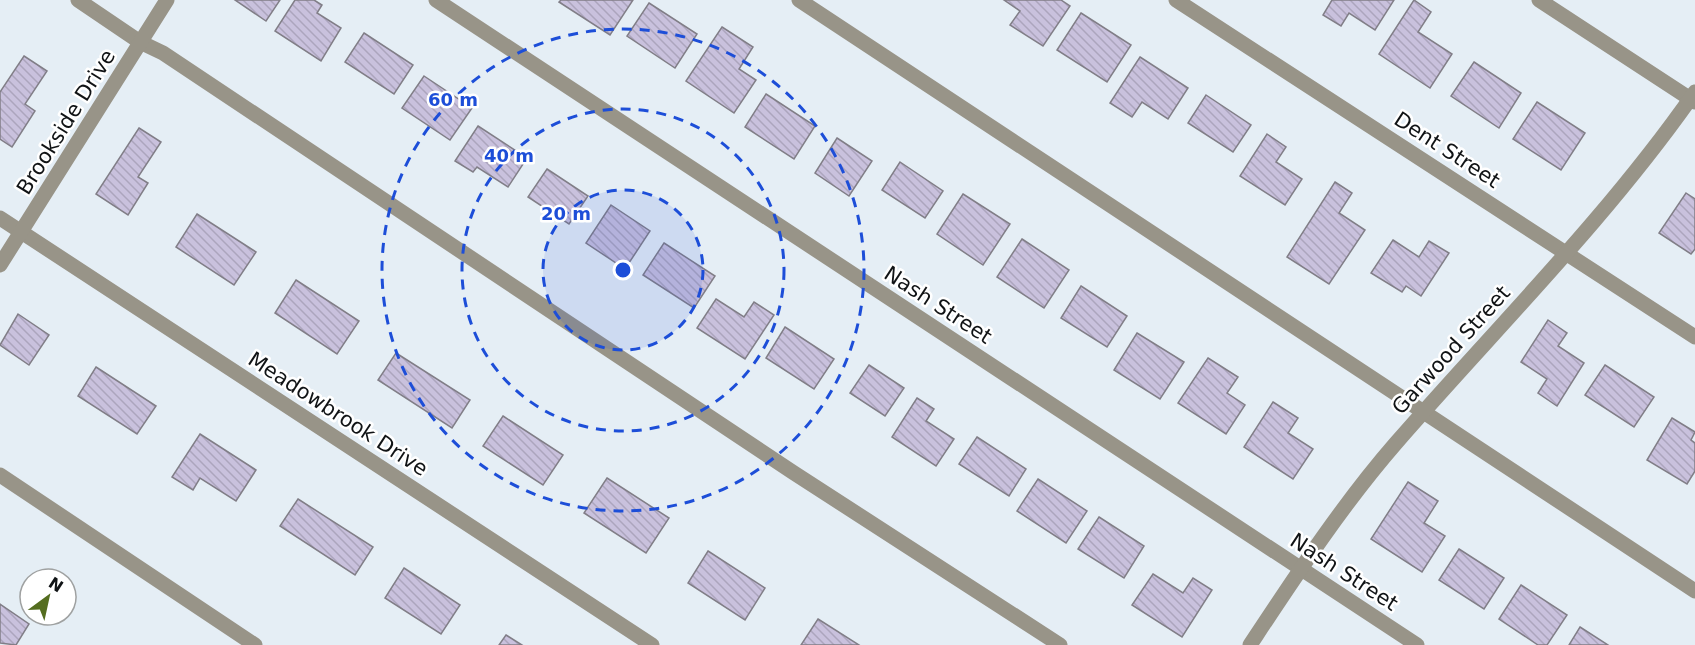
<svg xmlns="http://www.w3.org/2000/svg" width="1695" height="645" font-family="'DejaVu Sans',sans-serif">
<defs>
<pattern id="building-back-hatch" width="6" height="6" patternUnits="userSpaceOnUse" patternTransform="scale(1.5)"><rect width="6" height="6" fill="#c9c1dd"/><path d="M-1 5l2 2M0 0l6 6M5-1l2 2" fill="none" stroke="#aca5bd"/></pattern>
</defs>
<rect width="100%" height="100%" fill="#e5eef5"/>
<g fill="url(#building-back-hatch)" stroke="#817e87" stroke-width="1.5">
<polygon points="235,0 280,0 266,21"/>
<polygon points="295,0 314,0 322,5 317,13 341,28 321,61 275,31"/>
<polygon points="561,0 633,0 610,35 559,2"/>
<polygon points="1004,0 1061,0 1070,6 1043,46 1010,25 1020,11"/>
<polygon points="1332,0 1394,0 1375,30 1349,13 1341,26 1323,15"/>
<polygon points="1414,0 1431,12 1418,32 1452,54 1430,88 1379,54"/>
<polygon points="649,3 697,34 675,68 627,36"/>
<polygon points="1081,13 1131,45 1107,82 1057,50"/>
<polygon points="722,27 753,47 739,69 756,80 734,113 686,81"/>
<polygon points="364,33 413,65 394,94 345,62"/>
<polygon points="24,56 47,71 25,104 35,111 12,147 0,139 0,92"/>
<polygon points="1140,57 1188,88 1168,119 1142,102 1132,117 1110,103"/>
<polygon points="1474,62 1521,93 1499,128 1451,96"/>
<polygon points="424,76 472,108 450,140 402,108"/>
<polygon points="766,94 815,126 794,159 745,127"/>
<polygon points="1206,95 1251,125 1233,152 1188,123"/>
<polygon points="1537,102 1585,133 1561,170 1513,139"/>
<polygon points="478,126 527,158 508,187 477,167 473,172 455,161"/>
<polygon points="139,128 161,142 138,177 148,183 128,215 96,194"/>
<polygon points="1267,134 1286,147 1276,162 1302,179 1285,205 1240,176"/>
<polygon points="837,138 872,161 849,196 815,173"/>
<polygon points="900,162 943,191 925,218 882,190"/>
<polygon points="547,169 588,196 569,224 528,197"/>
<polygon points="1335,182 1352,193 1339,213 1365,230 1329,284 1287,257"/>
<polygon points="1686,193 1695,199 1695,249 1691,254 1659,233"/>
<polygon points="963,194 1010,224 983,265 937,234"/>
<polygon points="611,205 650,231 625,269 586,243"/>
<polygon points="197,214 256,252 234,285 176,247"/>
<polygon points="1022,239 1069,270 1044,308 997,277"/>
<polygon points="1393,240 1419,257 1429,241 1449,253 1421,296 1406,286 1402,292 1371,273"/>
<polygon points="664,243 715,276 694,308 643,275"/>
<polygon points="296,280 359,321 337,354 275,313"/>
<polygon points="1081,286 1127,316 1107,347 1061,318"/>
<polygon points="716,299 744,317 754,302 774,315 745,359 697,328"/>
<polygon points="18,314 49,335 29,365 0,345"/>
<polygon points="1548,320 1567,333 1558,346 1584,363 1557,406 1538,393 1547,379 1521,362"/>
<polygon points="785,327 834,359 814,389 766,358"/>
<polygon points="1137,333 1184,362 1160,399 1114,370"/>
<polygon points="396,353 470,400 452,428 378,380"/>
<polygon points="1208,358 1238,377 1227,393 1245,405 1226,434 1178,403"/>
<polygon points="869,365 904,388 885,416 850,393"/>
<polygon points="1605,365 1654,397 1634,427 1585,395"/>
<polygon points="96,367 156,406 137,434 78,396"/>
<polygon points="917,398 934,409 926,421 954,439 936,466 892,437"/>
<polygon points="1273,402 1298,418 1288,433 1313,449 1293,479 1244,447"/>
<polygon points="503,416 563,455 543,485 483,446"/>
<polygon points="1672,418 1695,432 1691,440 1695,443 1695,471 1687,484 1647,460"/>
<polygon points="200,434 256,470 236,501 200,478 193,490 172,477"/>
<polygon points="977,437 1026,469 1009,496 959,464"/>
<polygon points="607,478 669,518 646,553 584,513"/>
<polygon points="1038,479 1087,511 1066,543 1017,511"/>
<polygon points="1408,482 1438,501 1424,523 1445,536 1422,572 1371,539"/>
<polygon points="298,499 373,547 355,575 280,526"/>
<polygon points="1099,517 1144,546 1124,578 1078,549"/>
<polygon points="1459,549 1504,578 1484,609 1439,580"/>
<polygon points="708,551 765,588 745,620 688,583"/>
<polygon points="404,568 460,605 441,634 385,598"/>
<polygon points="1153,574 1183,593 1193,578 1212,590 1182,637 1132,605"/>
<polygon points="1521,585 1567,615 1547,645 1538,645 1499,619"/>
<polygon points="0,604 29,624 16,645 0,643"/>
<polygon points="818,619 859,645 801,645"/>
<polygon points="1580,627 1608,645 1569,645"/>
<polygon points="506,635 522,645 499,645"/>
</g>
<g fill="none" stroke-linecap="round" stroke-linejoin="round">
<g stroke="#989488" stroke-width="15">
<polyline points="78,0 140,42 163,53 794,473 1060,645"/>
<polyline points="436,0 1417,645"/>
<polyline points="799,0 1695,591"/>
<polyline points="1176,0 1695,337"/>
<polyline points="1539,0 1695,102"/>
<polyline points="0,218 652,645"/>
<polyline points="0,265 167,0"/>
<polyline points="0,475 255,645"/>
<path d="M1250,645c45,-68 92,-140 146,-202 101,-116 211,-225 299,-351"/>
</g>
</g>
<circle cx="623" cy="270" r="80" fill="#1d4ed8" fill-opacity=".12"/>
<g fill="none" stroke="#1d4ed8" stroke-width="3" stroke-dasharray="10 8">
<circle cx="623" cy="270" r="80"/>
<circle cx="623" cy="270" r="161"/>
<circle cx="623" cy="270" r="241"/>
</g>
<g text-anchor="middle" dominant-baseline="central" stroke-width="5" stroke-linejoin="round" paint-order="stroke">
<g font-size="21" fill="#101315" stroke="#fff">
<text transform="translate(66 122) rotate(-58)">Brookside Drive</text>
<text transform="translate(1447 150) rotate(33)">Dent Street</text>
<text transform="translate(938 305) rotate(33)">Nash Street</text>
<text transform="translate(1451 350) rotate(-48)">Garwood Street</text>
<text transform="translate(338 414) rotate(33)">Meadowbrook Drive</text>
<text transform="translate(1344 572) rotate(33)">Nash Street</text>
</g>
</g>
<circle cx="623" cy="270" r="9" fill="#1d4ed8" stroke="#fff" stroke-width="3"/>
<g font-size="18" text-anchor="middle" font-weight="bold" fill="#1d4ed8" stroke="#fff" stroke-width="5" stroke-linejoin="round" paint-order="stroke">
<text x="453" y="106">60 m</text>
<text x="509" y="162">40 m</text>
<text x="566" y="220">20 m</text>
</g>
<g transform="translate(48 597) rotate(33)"><circle r="28" fill="#ffffff" stroke="#9fa1a1" stroke-width="1.5"/>
<path d="M0-4.5L10 22L0 15L-10 22Z" fill="#546d1f"/>
<text y="-9" font-size="16" font-weight="bold" text-anchor="middle" fill="#101315">N</text>
</g>
</svg>
